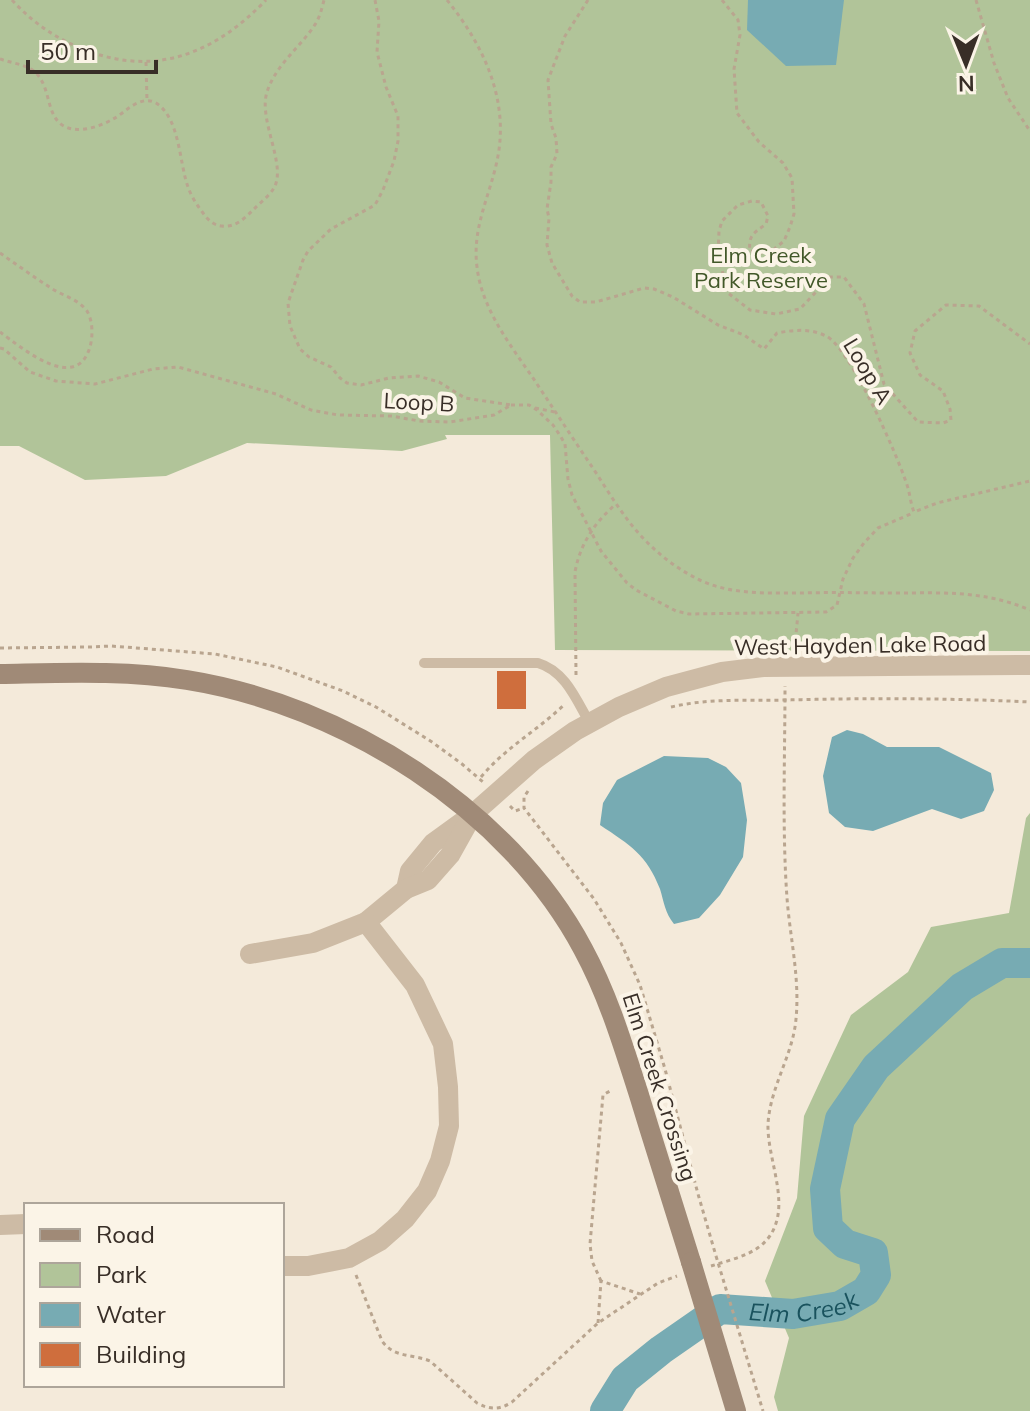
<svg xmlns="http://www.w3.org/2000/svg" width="1030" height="1411" font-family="Mulish,sans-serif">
<rect width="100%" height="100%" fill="#f4eada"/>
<g fill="#b1c499">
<polygon points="0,0 1030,0 1030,651 555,650 550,435 445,435 447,439 402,451 247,443 166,476 85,480 19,446 0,446"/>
<polygon points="1030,813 1030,1411 778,1411 774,1397 789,1338 765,1281 797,1198 804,1116 851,1015 908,972 931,927 1009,913 1026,818"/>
</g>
<g fill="#77abb3">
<polygon points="748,0 844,0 836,65 786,66 747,30"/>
<polygon points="847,730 863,734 887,747 939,747 991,773 994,790 984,811 961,819 932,809 873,831 845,827 829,813 823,776 832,737"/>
<path d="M664,756l44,2 18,9 15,16 6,37 -4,37 -23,38 -21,23 -25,6c-9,-11 -10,-22 -14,-35 -13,-34 -30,-44 -60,-64l3,-22 14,-23z"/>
</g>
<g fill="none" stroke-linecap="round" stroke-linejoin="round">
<path stroke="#77abb3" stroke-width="30" id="s1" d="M605,1411l20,-32 36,-29 59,-41 73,5 47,-8 26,-15 10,-16 -3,-22 -28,-9 -17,-16 -3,-39 15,-70 36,-52 86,-80 40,-24h28"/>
</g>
<rect fill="#cf6e3d" x="497" y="671" width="29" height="38"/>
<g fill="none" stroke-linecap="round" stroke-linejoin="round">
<g stroke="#b9a58f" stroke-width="3" stroke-dasharray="4 4" stroke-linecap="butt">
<path d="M12,0c22,24 46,40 76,51 70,26 128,1 178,-51"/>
<path d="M447,0c37,46 63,101 50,161 -8,37 -25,67 -20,106 5,44 36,81 60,117 16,24 31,47 47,71 19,27 36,59 59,83 17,18 37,33 59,43 31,14 67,12 101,12 30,-1 60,0 91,0 50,0 88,-3 136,17"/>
<path d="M588,0l-23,36 -17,44 3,44 5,14 1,16 -6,13v15l-4,27 2,9 -2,27 5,18 20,33 8,6h16l48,-14 10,1 19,8 45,28 26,10 20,14 13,-16c17,-3 33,-5 49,3 24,11 71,119 80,146 4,10 4,20 8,30l23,-9 93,-22"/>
<path d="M722,0l16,20 2,15 -6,34 3,44 22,29 24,21 9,15 2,36 -4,13 -6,14 -16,13 -18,-3c-2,-16 4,-18 16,-27l2,-8 -7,-14 -9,-1 -14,4 -16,16 -3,10 -1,24 10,38 22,17 26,4 24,-5 30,-32h14l20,27 20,80 34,38 25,1 8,-3 -1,-11 -7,-18 -23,-16 -10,-22 5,-22 31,-26 33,1 51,38"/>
<polyline points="976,0 994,63 1008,98 1030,131"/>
<path d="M0,59c11,4 24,5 34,12 20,17 9,52 38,58 13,2 29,-3 41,-10 12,-6 27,-25 43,-16 24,15 23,59 32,84 3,9 9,18 15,26 5,7 10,12 19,13 13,2 23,-8 31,-16 7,-7 16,-14 21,-22 13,-23 -16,-68 -7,-96 9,-28 34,-45 49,-69 4,-7 6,-15 8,-23"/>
<polyline points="146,62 147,101"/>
<path d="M0,253c17,12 34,24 51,35 12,8 27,11 36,23 6,10 6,25 3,36 -14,47 -68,1 -90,-15"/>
<polyline points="0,348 4,349 30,372 56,381 95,384 153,369 178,367 276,394 311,410 338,415 392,416 419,421 450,422 494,415 511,405 465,398 439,382 418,376 389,378 361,385 347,383 340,378 331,367 309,357 300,349 290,326 288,303 303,260 308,251 331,229 375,205 383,190 394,161 398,141 398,116 386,87 377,52 379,21 375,0"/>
<polyline points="511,405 529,405 537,410 553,425 561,437 565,444 568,479 572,495 601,551 627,583 636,590 676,611 689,614 826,612 837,605 843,579 853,558 864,543 878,528 913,513"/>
<polyline points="535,408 555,412"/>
<polyline points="0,648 91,647 111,646 215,654 277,667 343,691 376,707 432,742 462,764 483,782"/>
<polyline points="796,648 795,645 798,613"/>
<path d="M576,675l-1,-103c5,-28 20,-50 41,-68"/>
<path d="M671,707c39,-9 75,-6 115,-7 81,-2 162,-2 244,2"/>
<path d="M481,777c24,-29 57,-47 84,-73"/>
<polyline points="528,791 524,797 524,808 594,899 621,943 640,985 665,1069 698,1194 716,1256"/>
<polyline points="510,806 515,811 524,808"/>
<path d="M711,1266c25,-8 54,-13 64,-40 12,-30 -8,-70 -7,-102 2,-37 25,-69 28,-105 4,-41 -6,-81 -9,-121 -5,-70 -2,-142 -2,-212"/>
<path d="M356,1275l26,66c12,17 31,13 48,20l47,42c13,7 23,7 35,-1l86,-79 60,-40 19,-7"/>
<polyline points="601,1281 592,1261 590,1244 603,1095 610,1091"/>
<polyline points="598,1323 601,1281 640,1294"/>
</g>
<path stroke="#cdbba5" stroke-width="10" d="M424,663h114c27,8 38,36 51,59"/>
<g stroke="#cdbba5" stroke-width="20">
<polyline points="406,889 410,871 433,843 473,814 534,760 575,731 619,707 666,687 722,672 763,667 1030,665"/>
<polyline points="250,954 313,943 366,922 406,889 428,880 450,855 469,821"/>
<polyline points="0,1225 26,1224"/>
<polyline points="282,1266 308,1266 349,1258 380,1241 405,1219 427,1191 440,1161 449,1126 448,1087 443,1044 415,985 366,922"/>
</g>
<path stroke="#a08a77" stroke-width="20" d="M0,674c62,-1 125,-4 187,6 156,25 321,128 396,269 25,46 40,96 56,146 17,56 35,112 52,167"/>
<polyline stroke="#b9a58f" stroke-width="3" stroke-dasharray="4 4" stroke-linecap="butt" points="716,1256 763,1411"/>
<polyline stroke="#a08a77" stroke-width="20" points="691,1262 736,1411"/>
</g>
<g text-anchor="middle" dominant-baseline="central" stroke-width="8" stroke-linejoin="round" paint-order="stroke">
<g font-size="22" fill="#425829" stroke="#fbf4e7">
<text x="761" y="255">Elm Creek<tspan x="761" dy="25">Park Reserve</tspan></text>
</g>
<g font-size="22" fill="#382e27" stroke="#fbf4e7">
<text transform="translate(868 371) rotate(59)">Loop A</text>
<text transform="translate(419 402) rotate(3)">Loop B</text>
<text transform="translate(860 645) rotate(-1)">West Hayden Lake Road</text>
<text transform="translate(660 1087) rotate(72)">Elm Creek Crossing</text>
</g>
<g font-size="24" font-style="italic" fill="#19525d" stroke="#fbf4e7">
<text stroke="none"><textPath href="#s1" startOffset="240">Elm Creek</textPath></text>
</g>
</g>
<rect x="24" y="1203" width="260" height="184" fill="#fbf4e7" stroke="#ada59a" stroke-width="2"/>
<rect x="40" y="1229" width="40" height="12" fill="#a08a77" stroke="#ada59a" stroke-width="2"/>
<text x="96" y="1243" font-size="24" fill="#382e27">Road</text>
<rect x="40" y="1263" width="40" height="24" fill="#b1c499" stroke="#ada59a" stroke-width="2"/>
<text x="96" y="1283" font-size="24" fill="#382e27">Park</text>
<rect x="40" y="1303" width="40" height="24" fill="#77abb3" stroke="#ada59a" stroke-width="2"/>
<text x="96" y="1323" font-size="24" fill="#382e27">Water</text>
<rect x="40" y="1343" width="40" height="24" fill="#cf6e3d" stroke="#ada59a" stroke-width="2"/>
<text x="96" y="1363" font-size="24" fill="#382e27">Building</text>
<g transform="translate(966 64) rotate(179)" stroke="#fbf4e7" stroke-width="6" paint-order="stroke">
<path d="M0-6L14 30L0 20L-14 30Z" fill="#382e27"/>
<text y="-12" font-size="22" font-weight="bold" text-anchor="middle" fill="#382e27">N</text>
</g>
<path d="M28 60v12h128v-12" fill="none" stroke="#382e27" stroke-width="4"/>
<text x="40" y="60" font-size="24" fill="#382e27" stroke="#fbf4e7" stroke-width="6" paint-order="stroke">50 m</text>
</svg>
